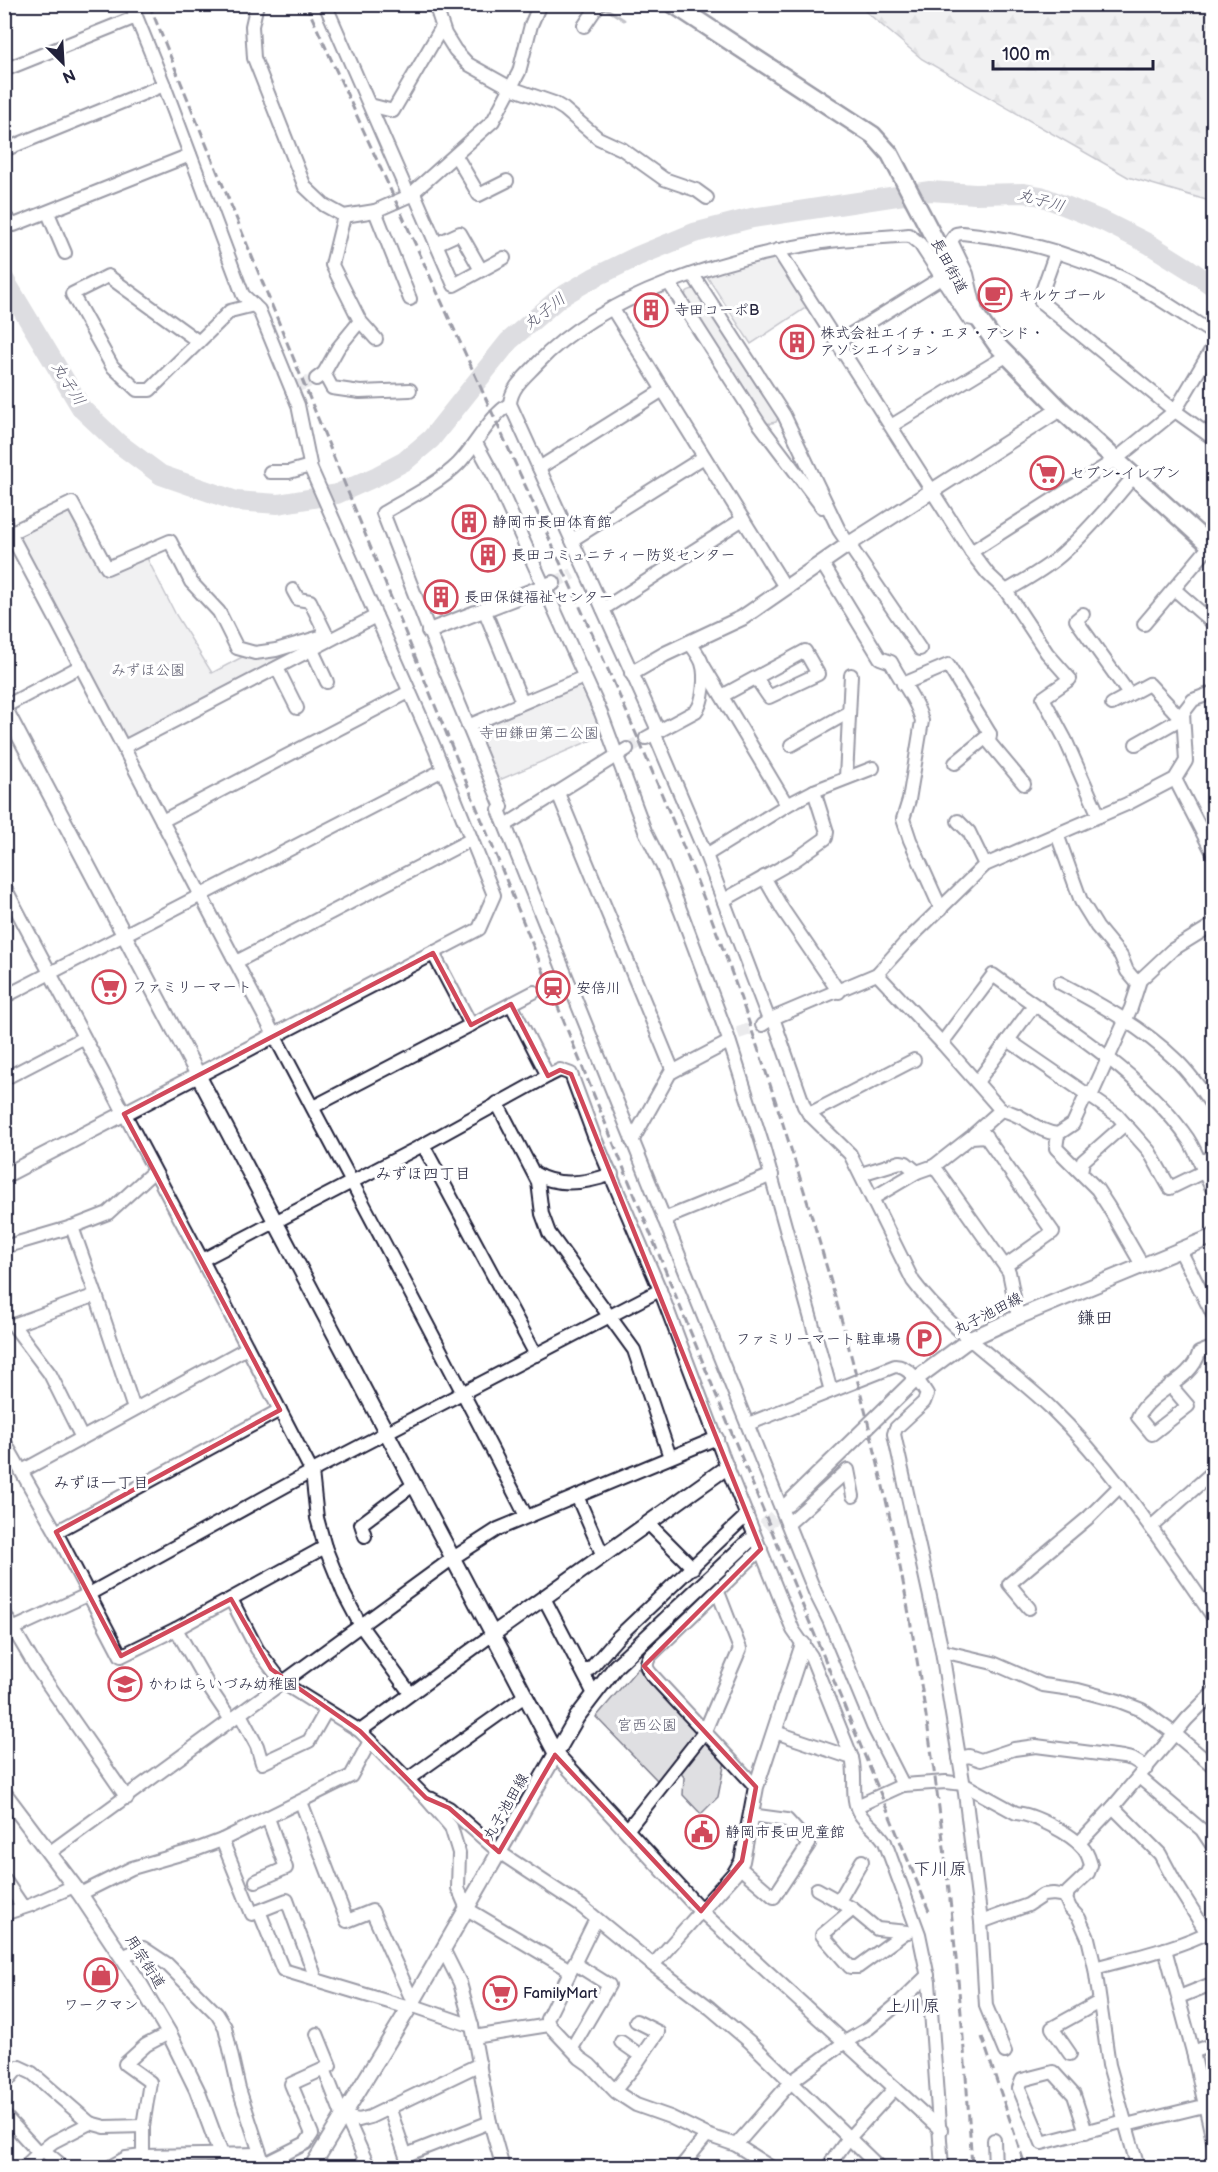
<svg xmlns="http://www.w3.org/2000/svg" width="1218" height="2172" font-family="'Balsamiq Sans','Klee One',sans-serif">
<defs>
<pattern id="forest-firs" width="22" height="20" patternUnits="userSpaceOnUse" patternTransform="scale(1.5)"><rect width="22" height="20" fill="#dfdfe2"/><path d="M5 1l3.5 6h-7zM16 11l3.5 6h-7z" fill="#bfbfc3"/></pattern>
</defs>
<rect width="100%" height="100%" fill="#fff"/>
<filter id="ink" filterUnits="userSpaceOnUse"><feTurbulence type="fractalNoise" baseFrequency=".0167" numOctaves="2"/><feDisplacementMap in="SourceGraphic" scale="12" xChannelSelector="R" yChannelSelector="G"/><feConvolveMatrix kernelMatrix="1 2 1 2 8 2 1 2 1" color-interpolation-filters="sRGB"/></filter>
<g filter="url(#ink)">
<g fill="#dfdfe2" stroke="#80808e" stroke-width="1.5">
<polygon points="779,255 810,305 751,344 706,275"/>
<path d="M694,289l4,2 79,121 1,6 -2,4 -10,2 -81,-125c0,-7 2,-9 9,-10z"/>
<polygon points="71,509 105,573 147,558 176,615 212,673 244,656 299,651 130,742 124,740 17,536"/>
<polygon points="581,685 603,735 497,781 475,731"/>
<polygon points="638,1668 699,1733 659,1782 596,1717"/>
<polygon points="704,1739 725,1761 718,1797 701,1814 683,1795 684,1777 679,1771"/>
</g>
<polygon fill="url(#forest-firs)" stroke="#80808e" stroke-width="1.5" points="858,5 1213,5 1213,202 1128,177 922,59"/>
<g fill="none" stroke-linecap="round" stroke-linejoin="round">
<polyline stroke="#7a7a88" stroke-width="3" points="602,6 624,20"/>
<polyline stroke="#b4b4bc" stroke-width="20" points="4,279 82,409 118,443 161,475 236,501 278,504 337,494 377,476 405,461 431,439 509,341 559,298 593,278 638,256 694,233 752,218 930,191 975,194 1024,193 1041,196 1105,222 1149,244 1189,269 1214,287"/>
<g stroke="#d3d3d8" stroke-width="12" stroke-dasharray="12 6" stroke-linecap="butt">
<polyline points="298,386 316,379"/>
<polyline points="553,583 573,574"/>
<polyline points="627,749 646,738"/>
<polyline points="738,1033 762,1025"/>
</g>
<polyline stroke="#d3d3d8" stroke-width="14" stroke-dasharray="14 7" stroke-linecap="butt" points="749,1541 788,1504"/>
<g stroke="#22223b" stroke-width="16">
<g id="minor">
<polyline points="131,4 164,85 243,295 259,310 298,405 311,469 435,749 494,895 479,929 433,953 471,1025"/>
<polyline points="257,4 252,26 254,58 305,187 324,205 344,216 375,211 409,196 493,121 519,72 531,25 540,4"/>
<polyline points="325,4 409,196"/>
<polyline points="435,4 445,34 455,50 468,64 511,88 554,103 564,109 598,138 622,149 664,179 696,190 707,198"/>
<polyline points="584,26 599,4"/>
<polyline points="4,70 136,17"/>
<polyline points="370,105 393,111 442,27"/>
<polyline points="4,150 164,85"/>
<polyline points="456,156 479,195 507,181"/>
<polyline points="414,193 454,285 504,258"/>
<polyline points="375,211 410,299"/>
<polyline points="48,213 65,253"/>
<polyline points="4,216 14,225 190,155"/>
<polyline points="344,216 332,265 360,321 376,339"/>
<polyline points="436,244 460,233 481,270"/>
<polyline points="778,250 971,552 1115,460 1175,411 1214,345"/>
<polyline points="1056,252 1040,297 1041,302 1175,411 1214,439"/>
<polyline points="693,275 784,415 839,530 920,649"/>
<polyline points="669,283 760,425 822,507"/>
<polyline points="612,308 785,587"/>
<polyline points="199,342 108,276 72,294 112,366 137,390 150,390 230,311 254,305"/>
<polyline points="838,342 941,278"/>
<polyline points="324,373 338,348 360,321"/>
<polyline points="316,379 324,373 332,388 360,392 410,390"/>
<path d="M510,404c-20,11 -35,43 -52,60 -19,19 -51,35 -75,49l46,118 73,176 -3,3 316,782 14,28 44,106 30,59"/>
<polyline points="891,426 1006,356"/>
<polyline points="476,443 495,478 601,713 645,831 663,867 681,912 728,1037 762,1143 831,1391"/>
<polyline points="539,468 663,390"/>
<polyline points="270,472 289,472 310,466"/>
<path d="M4,522c91,169 179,340 268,509 85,162 172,322 254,485"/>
<polyline points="10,533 72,503 107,568 170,541 191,582 219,612 237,648 255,653 276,650 327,635"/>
<polyline points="572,540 704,457"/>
<polyline points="971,552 988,574 1006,591"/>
<path d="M822,563l58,95 11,4c10,20 26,38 31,59l-13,79 -6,19 7,21 31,69"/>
<polyline points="1174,589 1214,624"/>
<polyline points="293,590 298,599 310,601 329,640"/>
<polyline points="484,609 522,702"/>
<polyline points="603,609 743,519"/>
<polyline points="1083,614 1076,620 1129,694"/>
<polyline points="1144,624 1210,546"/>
<polyline points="312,650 327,682"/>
<polyline points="703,665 787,805"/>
<polyline points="277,668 297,708"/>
<polyline points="903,684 948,665 990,734 989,742 1024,784"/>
<polyline points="722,696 805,651 818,674 769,697 756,678"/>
<polyline points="1112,704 1149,684 1176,713 1182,716"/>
<polyline points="4,707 81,666"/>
<polyline points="468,726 584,677"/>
<path d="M646,738l50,-27c8,-9 10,-36 6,-48 -3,-8 -8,-14 -13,-21"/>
<polyline points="1136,744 1182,718"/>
<polyline points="791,745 849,712"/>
<polyline points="124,747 376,616"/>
<polyline points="955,763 990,734"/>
<polyline points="846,778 851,675"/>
<polyline points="1175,779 1214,855"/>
<polyline points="558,793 673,1071"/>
<path d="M1099,816l-34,-77 -22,-41 27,-19 -23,-26 -41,-62c19,-11 38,-21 55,-36 26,-23 50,-51 72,-78"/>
<polyline points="162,821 409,692"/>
<polyline points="958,821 969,832 985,865"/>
<polyline points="506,825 627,749"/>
<polyline points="1057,834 1081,901 1097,927 1121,956 1127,971 1138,984"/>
<polyline points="706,855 787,805 814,791 873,768"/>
<polyline points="764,877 783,910 839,992"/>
<polyline points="4,886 202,1260 312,1472 317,1518 325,1547 344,1594 361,1626 410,1693"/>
<polyline points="724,900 795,860 826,838 827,832 814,791"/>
<polyline points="236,962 470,840"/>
<polyline points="877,974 942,1043 1001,1110"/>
<path d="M1060,983c40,21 83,45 116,77 15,14 26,31 38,48"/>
<polyline points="4,997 443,770"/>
<polyline points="511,1004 548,1076"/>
<path d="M773,1018l31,88 5,8 41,40 63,127c37,50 93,84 138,127 64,62 112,137 163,210"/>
<path d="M769,1020l-63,-165 -50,-118v-11l-146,-322c1,-17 16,-28 27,-40 65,-70 193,-107 285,-122 29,-4 58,-4 87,-7l11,9 48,74 10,2 -11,-46 -16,-33 5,-7 6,-1c50,5 98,17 145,38 38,16 72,41 107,63"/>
<polyline points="762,1025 773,1018 877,974 905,943 985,865 1127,804 1175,779 1186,761 1183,713 1193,700 1214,692"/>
<polyline points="1008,1040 1117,1115 1149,1151 1170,1188 1205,1171"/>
<path d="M942,1043l51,-68c65,48 149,97 195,164 11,17 16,36 26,53"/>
<polyline points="4,1079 83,1038"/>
<polyline points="977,1082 1034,1005"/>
<polyline points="1091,1096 1131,1008 1140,980 1172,950 1214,924"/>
<polyline points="497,1103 538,1182 542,1214 549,1233 634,1350 670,1457"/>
<polyline points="313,1107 534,992"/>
<polyline points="809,1114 914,1060"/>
<polyline points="981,1130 1053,1232 1005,1266"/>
<path d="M974,1134l27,-24c22,3 35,22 57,24l15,-10 14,-31"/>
<polyline points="1058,1134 1056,1148 1097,1189 1108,1206 1142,1265"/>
<polyline points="986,1136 971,1137 934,1166 1009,1272 1018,1317"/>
<polyline points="632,1141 670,1073 729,1042"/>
<polyline points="423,1145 536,1355"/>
<polyline points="1200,1162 1214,1156"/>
<polyline points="1081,1172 1083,1161 1125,1124"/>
<path d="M534,1173c24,15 53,10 78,1"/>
<polyline points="861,1174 900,1162 906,1163 917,1172"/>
<polyline points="873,1198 917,1172 934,1166"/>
<polyline points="664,1219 772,1175"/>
<polyline points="72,1227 96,1295"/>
<polyline points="4,1247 72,1227 108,1213 154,1171"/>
<polyline points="1180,1250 1214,1317"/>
<polyline points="202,1260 423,1145 548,1076 560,1070 571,1074 594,1136 660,1290 727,1467 793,1630 811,1656 852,1758"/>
<path d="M1170,1385l18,21 -36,28 -14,-17c13,-27 53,-35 61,-64l15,-6"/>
<path d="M748,1424l147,-58c14,0 25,17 32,28l-3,8 -28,26 -2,6 48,217 8,51 15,91 16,129 5,84 19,46"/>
<polyline points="82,1438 50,1374 13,1325 96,1295 134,1409"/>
<polyline points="4,1441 56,1532 121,1656 176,1629 325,1547"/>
<polyline points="22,1471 247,1348"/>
<polyline points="577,1496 603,1556"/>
<polyline points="649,1524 693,1568"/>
<polyline points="788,1524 848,1470 853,1496"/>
<polyline points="1151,1527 1214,1471"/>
<polyline points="56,1532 280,1410"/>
<polyline points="365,1536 361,1524 413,1485"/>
<polyline points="544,1598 594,1694"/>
<polyline points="231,1599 257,1649 283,1683 360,1731 426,1798 451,1827 459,1853 458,1888 467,1909 570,1970"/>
<polyline points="1029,1608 1009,1584 1089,1517 1120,1486"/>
<polyline points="4,1613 34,1664 127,1798"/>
<polyline points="176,1629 212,1692 231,1720"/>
<polyline points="4,1633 89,1594 318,1468 660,1290"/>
<polyline points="942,1651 993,1663 1043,1685 1078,1690 1119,1701 1142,1710 1175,1734 1214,1767"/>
<polyline points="578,1664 583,1669 590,1669 619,1636 747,1515"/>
<polyline points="240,1714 257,1746 262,1763 309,1741 326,1711"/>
<polyline points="360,1731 493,1634"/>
<path d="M775,1732l77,26c5,18 -2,41 8,56 6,10 18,16 25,28l34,92 10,48 13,186"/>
<polyline points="959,1758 969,1756 981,1760 1014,1749 1036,1746 1123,1757 1132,1759 1147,1768"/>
<polyline points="1139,1777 1202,1830 1214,1848"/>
<polyline points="408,1779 526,1695"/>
<path d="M756,1787l-104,-112c-6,-7 -7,-10 -2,-19l111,-107"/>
<polyline points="426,1798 432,1799 449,1808 499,1852 581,1906 653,1965 710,2008 750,2042 880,2168"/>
<polyline points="301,1802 347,1921 372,1911 413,2002"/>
<path d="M857,1806l46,-21 43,-3 17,2 53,29c17,1 56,21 67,35 5,5 6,11 8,17l-3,8 -20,19 -2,7 4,9 9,10 9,20 7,30 14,97 29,103"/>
<polyline points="1113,1807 1160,1854 1175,1882 1207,1933"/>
<polyline points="627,1830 705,1731 740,1649 718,1592"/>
<polyline points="222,1840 252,1914 259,1911 283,1970 409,2008"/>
<polyline points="1079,1843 1113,1807 1187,1719 1214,1692"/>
<polyline points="49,1853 453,1558 498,1529 717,1438"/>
<polyline points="739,1867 774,1897 809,1844 787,1820 751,1815"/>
<polyline points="4,1879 23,1907"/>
<polyline points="256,1881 286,1868 268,1818"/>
<polyline points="817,1889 853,1909 877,1929 908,1932"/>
<polyline points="80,1894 132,1868 198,1849 222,1840 351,1776 370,1741"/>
<polyline points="839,1901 862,1861"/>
<polyline points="853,1909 822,1935 850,1967 858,1967 906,1932"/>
<polyline points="259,1911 287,1900 314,1973"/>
<polyline points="4,1914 31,1905 74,1886"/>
<polyline points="596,1919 547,2019 549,2025 580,2058 590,2065 616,2092 636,2105 670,2117 707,2135 736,2145 772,2168"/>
<polyline points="981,1922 1028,1905 1043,1895 1053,1894 1067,1896"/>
<polyline points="443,1949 460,1983 472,2026 490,2122 503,2168"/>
<polyline points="1165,1949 1193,2052 1214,2145"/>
<polyline points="124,1956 143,1948 167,1964 217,2014 225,2027 239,2089 265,2168"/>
<polyline points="653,1965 701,1911 941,2130"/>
<path d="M1095,1968c39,-11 81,-19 118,-38"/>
<polyline points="1179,1997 1214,1983"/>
<polyline points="411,2005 472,2026"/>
<polyline points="317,2034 330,2066 324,2069 343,2117 359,2120 370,2117 480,2064"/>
<polyline points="474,2037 549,2025"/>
<polyline points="621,2042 641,2056"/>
<polyline points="572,2048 609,1985 574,1963"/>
<polyline points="1193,2052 1214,2044"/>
<polyline points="1070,2054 1052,2028 1099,2002"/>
<polyline points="4,2076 8,2080 19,2067 32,2073 90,2123 105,2127 143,2126"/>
<polyline points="615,2090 634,2067 658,2032 636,2021"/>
<polyline points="389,2107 410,2168"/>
<polyline points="5,2116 39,2153 23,2168"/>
<polyline points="343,2117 348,2121 369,2168"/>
<polyline points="1126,2125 1212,2104"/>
<polyline points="1086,2132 1074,2095 1053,2072 1022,2080 1019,2088 1042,2143 1125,2121"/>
<polyline points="994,2140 995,2168"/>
<polyline points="736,2145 791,2082 845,2042 869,2028 898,2004 928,1975"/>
<polyline points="43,2150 65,2168"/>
<polyline points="39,2153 53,2142 90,2123"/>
<polyline points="406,2155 490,2122"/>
<polyline points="143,2156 143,2126 150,2082 125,2064 146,2045 169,2033"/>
<polyline points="264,2164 306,2143 312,2134 291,2084 324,2069"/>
<polyline points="108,2168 126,2158 143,2156 260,2154"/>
<polyline points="680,2168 707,2135"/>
<polyline points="827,2168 848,2139 895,2088"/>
</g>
</g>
<g stroke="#22223b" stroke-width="18">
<g id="tertiary">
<polyline points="429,631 553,583"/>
<polyline points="632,673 665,654 742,618 849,544 1060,409"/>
<polyline points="4,707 556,1754 701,1911 735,1873 742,1861 756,1787 803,1644"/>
<polyline points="4,1176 433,953"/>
<polyline points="788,1504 916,1379 970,1339 1018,1317 1214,1236"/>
<polyline points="493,1634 727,1467"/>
<polyline points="4,1793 80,1894 140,1984 169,2033 197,2090 226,2168"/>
<polyline points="311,2168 411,2005 577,1717 616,1666 749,1541"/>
</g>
</g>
<g stroke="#22223b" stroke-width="21">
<polyline id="secondary" points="673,4 873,135 890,154 969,305 997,345 1060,409 1214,549"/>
</g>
<use href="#minor" stroke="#fff" stroke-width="12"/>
<use href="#tertiary" stroke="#fff" stroke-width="14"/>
<use href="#secondary" stroke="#fff" stroke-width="16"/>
<g stroke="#22223b" stroke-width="3" stroke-dasharray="9 4.5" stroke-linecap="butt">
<polyline points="149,4 759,1500 929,1911"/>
<path d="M306,4c87,192 175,383 261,574 63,140 125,280 175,424 68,195 126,394 164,596 35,188 55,379 66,570"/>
<polyline points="982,2037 1026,2168"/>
</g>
</g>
</g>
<path d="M0 0H1218V2172H0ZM433,953l38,72 40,-21 37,72 12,-6 11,4 190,475 -117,117 112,121 -14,74 -41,50 -146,-156 -56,97 -50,-44 -23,-10 -66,-67 -89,-62 -40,-70 -110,57 -65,-124 224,-122 -156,-296z" fill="#fff" fill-opacity=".55" fill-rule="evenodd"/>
<path fill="none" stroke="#d1495b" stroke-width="4.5" stroke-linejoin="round" d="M433,953l38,72 40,-21 37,72 12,-6 11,4 190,475 -117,117 112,121 -14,74 -41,50 -146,-156 -56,97 -50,-44 -23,-10 -66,-67 -89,-62 -40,-70 -110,57 -65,-124 224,-122 -156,-296z"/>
<defs>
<g id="cafe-ring" transform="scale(1.725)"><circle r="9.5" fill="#fff" stroke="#d1495b" stroke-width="1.5"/><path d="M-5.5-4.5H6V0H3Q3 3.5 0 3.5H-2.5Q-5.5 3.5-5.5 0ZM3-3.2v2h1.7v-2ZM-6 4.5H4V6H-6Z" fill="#d1495b"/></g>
<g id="building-ring" transform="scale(1.725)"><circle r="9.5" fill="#fff" stroke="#d1495b" stroke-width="1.5"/><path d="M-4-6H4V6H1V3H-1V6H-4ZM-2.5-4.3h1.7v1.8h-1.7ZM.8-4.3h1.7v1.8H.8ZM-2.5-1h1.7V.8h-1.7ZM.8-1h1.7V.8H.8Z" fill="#d1495b"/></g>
<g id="supermarket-ring" transform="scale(1.725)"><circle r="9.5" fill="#fff" stroke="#d1495b" stroke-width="1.5"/><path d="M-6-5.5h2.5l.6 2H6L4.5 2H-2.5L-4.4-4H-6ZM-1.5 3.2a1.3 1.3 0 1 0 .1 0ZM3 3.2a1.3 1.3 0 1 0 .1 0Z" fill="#d1495b"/></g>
<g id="station-ring" transform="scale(1.725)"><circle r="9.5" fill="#fff" stroke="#d1495b" stroke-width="1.5"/><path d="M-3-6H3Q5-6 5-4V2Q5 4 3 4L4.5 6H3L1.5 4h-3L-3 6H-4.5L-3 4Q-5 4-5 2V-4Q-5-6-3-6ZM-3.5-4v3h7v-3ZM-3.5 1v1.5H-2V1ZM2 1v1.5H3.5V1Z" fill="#d1495b"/></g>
<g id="parking-ring" transform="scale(1.725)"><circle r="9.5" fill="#fff" stroke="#d1495b" stroke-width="1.5"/><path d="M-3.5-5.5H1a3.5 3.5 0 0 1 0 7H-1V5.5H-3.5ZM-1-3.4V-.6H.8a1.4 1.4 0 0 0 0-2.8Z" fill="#d1495b"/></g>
<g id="school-ring" transform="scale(1.725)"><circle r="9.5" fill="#fff" stroke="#d1495b" stroke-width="1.5"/><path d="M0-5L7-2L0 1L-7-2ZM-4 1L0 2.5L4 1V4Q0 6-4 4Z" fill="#d1495b"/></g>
<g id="civic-ring" transform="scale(1.725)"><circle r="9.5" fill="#fff" stroke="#d1495b" stroke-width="1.5"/><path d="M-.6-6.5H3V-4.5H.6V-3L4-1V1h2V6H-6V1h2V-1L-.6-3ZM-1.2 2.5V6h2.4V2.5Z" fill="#d1495b"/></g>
<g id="shop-ring" transform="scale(1.725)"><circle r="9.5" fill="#fff" stroke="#d1495b" stroke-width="1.5"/><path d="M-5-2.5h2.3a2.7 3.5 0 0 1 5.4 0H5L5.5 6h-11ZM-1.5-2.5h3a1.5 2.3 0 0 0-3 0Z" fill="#d1495b"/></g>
</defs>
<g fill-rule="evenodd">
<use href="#cafe-ring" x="995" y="295"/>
<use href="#building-ring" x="651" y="310"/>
<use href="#building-ring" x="797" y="342"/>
<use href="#supermarket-ring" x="1047" y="473"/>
<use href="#building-ring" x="469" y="522"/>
<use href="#building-ring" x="488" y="555"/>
<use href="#building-ring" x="441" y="597"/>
<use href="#supermarket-ring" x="109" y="987"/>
<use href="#station-ring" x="553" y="988"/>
<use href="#parking-ring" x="924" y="1339"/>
<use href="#school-ring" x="125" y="1684"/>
<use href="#civic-ring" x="702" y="1832"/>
<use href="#shop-ring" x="101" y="1975"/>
<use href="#supermarket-ring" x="500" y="1993"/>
</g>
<g text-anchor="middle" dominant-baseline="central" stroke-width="6" stroke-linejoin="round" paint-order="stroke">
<g font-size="15" fill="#22223b" stroke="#fff">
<text transform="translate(949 266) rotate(62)">長田街道</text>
<text transform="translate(988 1314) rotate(-27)">丸子池田線</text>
<text transform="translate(506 1807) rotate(-60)">丸子池田線</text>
<text transform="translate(145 1962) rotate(58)">用宗街道</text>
</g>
<g font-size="15" fill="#22223b" stroke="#fff" text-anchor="start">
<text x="1018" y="295">キルケゴール</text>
<text x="674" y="310">寺田コーポB</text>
<text x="820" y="333">株式会社エイチ・エヌ・アンド・<tspan x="820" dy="17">アソシエイション</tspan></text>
<text x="1070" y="473">セブン-イレブン</text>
<text x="492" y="522">静岡市長田体育館</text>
<text x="511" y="555">長田コミュニティー防災センター</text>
<text x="464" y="597">長田保健福祉センター</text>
<text x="132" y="987">ファミリーマート</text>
<text x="576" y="988">安倍川</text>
<text x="901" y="1339" text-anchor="end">ファミリーマート駐車場</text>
<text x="148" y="1684">かわはらいづみ幼稚園</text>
<text x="725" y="1832">静岡市長田児童館</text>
<text x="523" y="1993">FamilyMart</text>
<text x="101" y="2005" text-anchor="middle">ワークマン</text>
</g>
<g font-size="15" fill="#5b5b6d" stroke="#fff">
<text x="148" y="670">みずほ公園</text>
<text x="539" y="733">寺田鎌田第二公園</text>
<text x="647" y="1725">宮西公園</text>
</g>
<g font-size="16" font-style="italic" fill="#5c5c6f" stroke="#fff">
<text transform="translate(1041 201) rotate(16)">丸子川</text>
<text transform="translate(545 312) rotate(-38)">丸子川</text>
<text transform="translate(68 384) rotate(58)">丸子川</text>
</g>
<g font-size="16" fill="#22223b" stroke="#fff">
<text x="423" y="1174">みずほ四丁目</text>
<text x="101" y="1483">みずほ一丁目</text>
</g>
<g font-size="18" fill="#22223b" stroke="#fff">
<text x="1095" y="1318">鎌田</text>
<text x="940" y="1869">下川原</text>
<text x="913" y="2006">上川原</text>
</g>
</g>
<rect width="1218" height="2172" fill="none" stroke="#fff" stroke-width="24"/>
<rect x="12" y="12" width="1194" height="2148" fill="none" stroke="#22223b" stroke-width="2" filter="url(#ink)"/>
<g transform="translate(63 63) rotate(156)" stroke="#ffffff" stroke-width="4.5" paint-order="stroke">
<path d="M0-4.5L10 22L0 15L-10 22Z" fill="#22223b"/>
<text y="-9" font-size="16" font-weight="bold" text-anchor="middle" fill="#22223b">N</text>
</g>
<path d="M993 60v9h160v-9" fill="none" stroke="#22223b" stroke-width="3"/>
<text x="1002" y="60" font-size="18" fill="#22223b" stroke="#ffffff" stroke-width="4.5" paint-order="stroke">100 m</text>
</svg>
